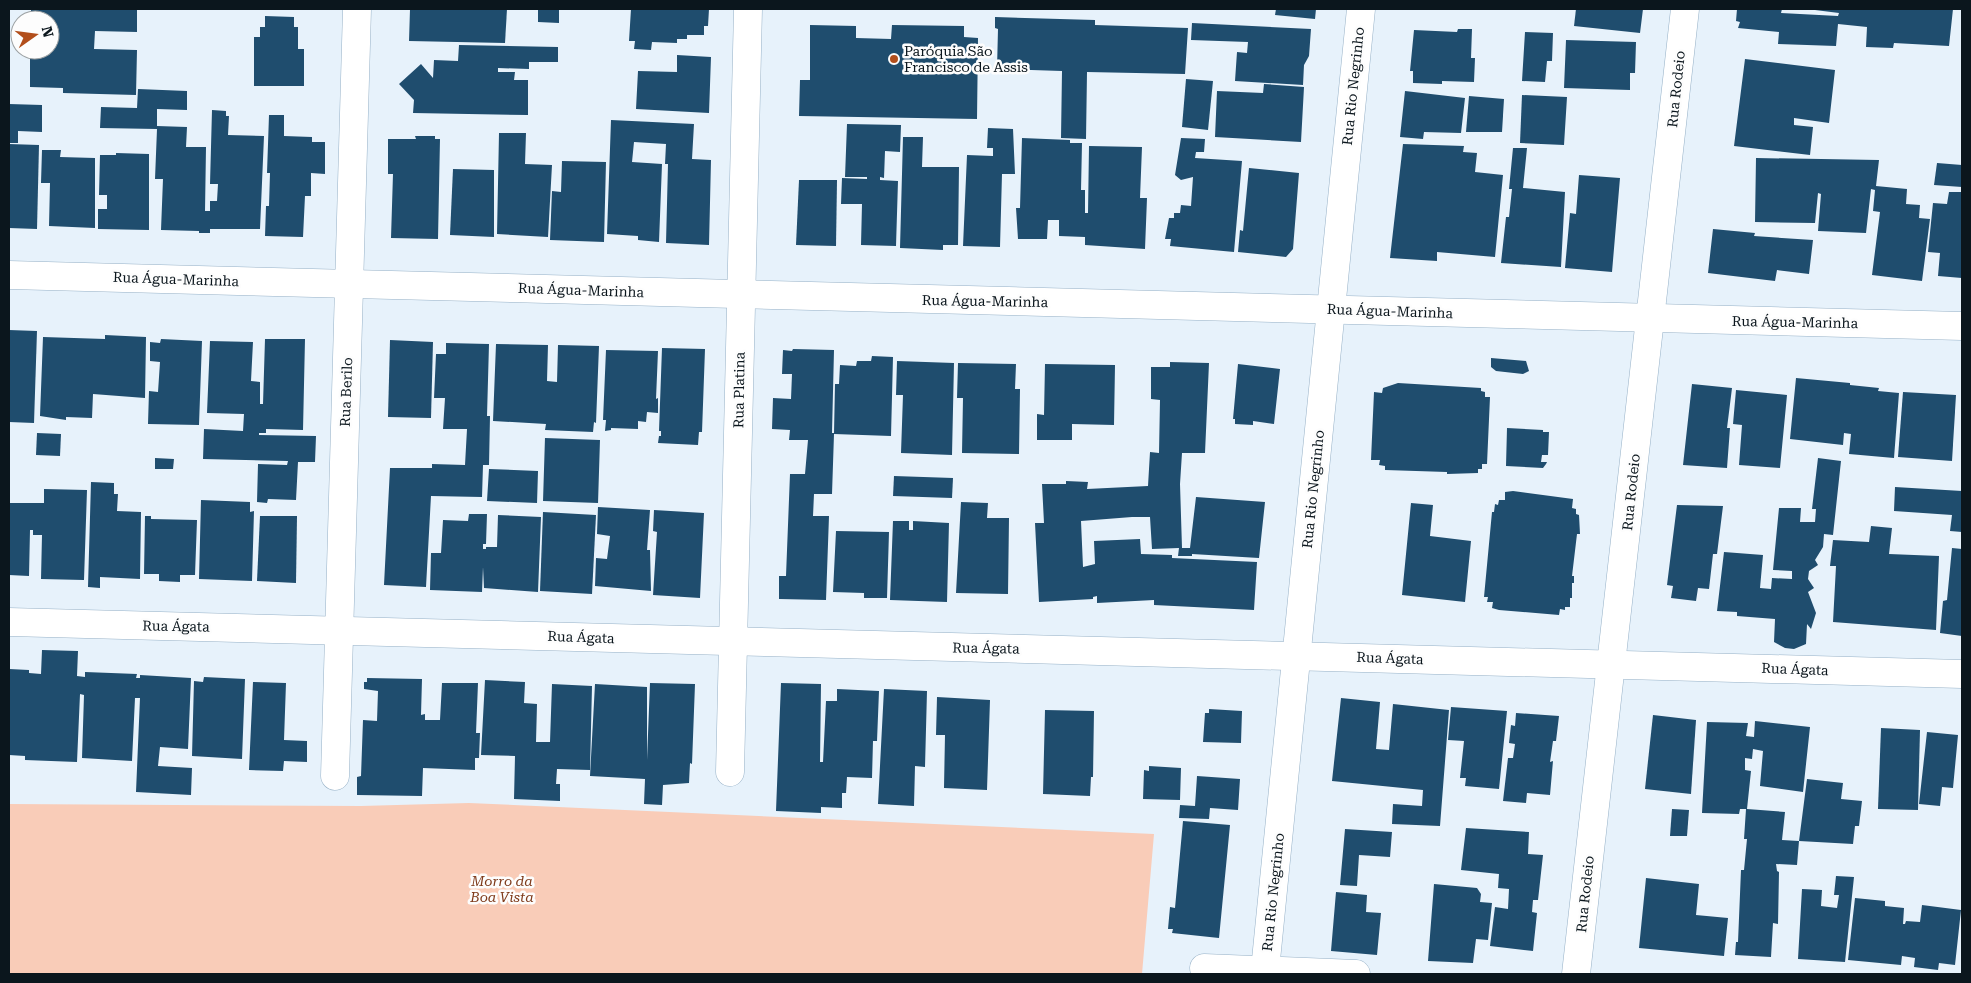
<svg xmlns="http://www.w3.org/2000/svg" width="1971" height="983" font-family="'Roboto Serif',serif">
<rect width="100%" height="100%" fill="#e7f2fb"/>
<polygon fill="#f9ccb8" points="469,803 1154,834 1142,974 9,974 9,804 361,806"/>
<g fill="#1f4d6e">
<polygon points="31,9 137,9 137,32 95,31 94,49 137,50 136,95 63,93 63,88 30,87 30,50 50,50 50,20 31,20"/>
<polygon points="410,9 507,9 505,43 409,41"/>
<polygon points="538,9 559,9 559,23 538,22"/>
<polygon points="631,9 709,9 708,26 704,26 704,35 687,35 687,39 677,39 677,43 652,42 651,50 634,49 635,41 629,41"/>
<polygon points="1276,9 1316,9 1315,19 1275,15"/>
<polygon points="1576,9 1643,9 1640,33 1574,26"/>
<polygon points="1737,9 1782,9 1781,13 1838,16 1839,13 1807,9 1953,9 1949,46 1894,43 1893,48 1866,47 1867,27 1838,24 1836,46 1778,44 1779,32 1738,28 1740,22 1736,21"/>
<polygon points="265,16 294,17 294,27 298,27 298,49 304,49 304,86 254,86 254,37 260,37 260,27 265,27"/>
<polygon points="995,17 1095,20 1095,25 1188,28 1185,74 1087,72 1086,139 1061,138 1062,71 997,69 998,29 995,28"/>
<polygon points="1192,23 1311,29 1309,56 1304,65 1303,85 1235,81 1237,52 1247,53 1248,42 1191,40"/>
<polygon points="810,25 856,26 856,38 891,39 892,25 964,26 964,37 978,38 977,119 799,116 800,80 810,80"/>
<polygon points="1458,29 1472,29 1471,58 1475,58 1474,82 1442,81 1442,84 1413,83 1413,71 1410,71 1414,30 1457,32"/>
<polygon points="1525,32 1553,33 1552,61 1547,61 1545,82 1522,81"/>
<polygon points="1566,40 1636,42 1635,73 1630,73 1630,90 1564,88"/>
<polygon points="459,45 558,47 558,62 529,62 529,69 498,68 498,72 515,72 514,80 528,80 528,115 413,113 414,100 399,84 421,64 433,78 434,60 458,61"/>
<polygon points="677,55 711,57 709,113 636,109 638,71 677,72"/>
<polygon points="1745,59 1835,70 1829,123 1794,118 1794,125 1813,127 1810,155 1734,146"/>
<polygon points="1186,79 1213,81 1208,130 1182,127"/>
<polygon points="1264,84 1304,87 1301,142 1215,137 1217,91 1263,93"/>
<polygon points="138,89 187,91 187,110 157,109 157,126 187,127 186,147 206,147 205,211 210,211 210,201 217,201 218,184 210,184 212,110 226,111 226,116 229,116 228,135 264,136 260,229 210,229 210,233 199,233 199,231 161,230 163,179 155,179 157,129 100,128 101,107 137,108"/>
<polygon points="1405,91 1465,98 1461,133 1424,132 1423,139 1400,137"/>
<polygon points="1522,95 1567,97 1564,145 1520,143"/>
<polygon points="1469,96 1504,99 1502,132 1466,132"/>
<polygon points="9,104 42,105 42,132 18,131 18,143 9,143"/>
<polygon points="269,115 284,115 284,136 312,137 312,142 325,142 325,174 311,173 311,196 305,196 303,237 265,236 266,206 269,206 270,173 267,173"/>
<polygon points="611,120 694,124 692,159 711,160 709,245 666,243 668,164 665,164 666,144 634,142 632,162 662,164 659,242 638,240 638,236 607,234"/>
<polygon points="847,124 901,125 900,152 885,151 884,178 880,177 880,180 898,181 896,246 861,245 862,204 841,204 842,178 867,179 867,177 845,177"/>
<polygon points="988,128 1013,129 1015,174 1002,174 1000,247 963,246 967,155 993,156 993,148 987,148"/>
<polygon points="499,133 526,133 525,164 552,165 548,237 497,234"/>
<polygon points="415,136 435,136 435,139 440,139 438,239 391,238 393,174 388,174 388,139 416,139"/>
<polygon points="903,137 923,137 922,167 959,167 958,245 943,245 943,250 900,248"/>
<polygon points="1022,138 1070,140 1070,143 1082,143 1081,190 1085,190 1085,213 1088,213 1089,146 1142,147 1140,198 1147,198 1145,249 1085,245 1085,237 1059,236 1059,220 1048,220 1047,239 1018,239 1016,208 1020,208"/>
<polygon points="1181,138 1205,139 1204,152 1196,152 1195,158 1242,161 1234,252 1170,246 1171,239 1165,239 1169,218 1174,218 1174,213 1180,213 1181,205 1191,206 1193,177 1181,180 1175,175"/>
<polygon points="9,144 39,145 37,229 9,228"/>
<polygon points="1403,144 1464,146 1463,152 1477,153 1475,172 1503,175 1495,257 1437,252 1437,261 1390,258"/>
<polygon points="1513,148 1527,148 1523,188 1565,192 1561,267 1501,263 1506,217 1509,217 1512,189 1509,189"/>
<polygon points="42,150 61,150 60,157 95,158 95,228 49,226 50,183 41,183"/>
<polygon points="116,153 149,154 149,230 98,229 98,209 107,209 107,195 99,195 100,155 116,155"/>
<polygon points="1756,158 1879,160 1876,186 1907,189 1906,204 1920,205 1919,218 1930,219 1922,281 1872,275 1880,212 1873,211 1875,190 1871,189 1866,233 1818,231 1821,194 1818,193 1815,223 1755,222"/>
<polygon points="562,161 606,162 604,242 550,240 552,191 561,192"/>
<polygon points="1937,163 1962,165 1962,187 1934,185"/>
<polygon points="1249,168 1299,173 1293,249 1286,257 1238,252 1240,230 1243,231"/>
<polygon points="453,169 494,170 494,237 450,235"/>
<polygon points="1579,175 1620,178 1612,272 1565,268 1570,213 1576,214"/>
<polygon points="799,180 837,180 836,246 796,245"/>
<polygon points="1949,192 1962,192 1962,278 1938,276 1940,253 1928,252 1933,203 1947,204"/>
<polygon points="1713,229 1755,233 1754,236 1813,240 1809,274 1777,270 1775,281 1708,273"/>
<polygon points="9,330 37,331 34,423 9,422"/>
<polygon points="105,335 146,337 145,398 93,394 92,418 66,417 66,420 40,416 43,337 105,339"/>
<polygon points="161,339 202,341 199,425 148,424 149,391 158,392 160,362 150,361 150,342 160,343"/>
<polygon points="265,339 305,339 303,430 266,429 266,433 259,433 259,435 316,436 315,462 298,462 296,500 268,499 267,503 257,502 258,464 287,465 288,461 203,459 204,429 243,431 244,414 207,413 210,341 253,342 251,381 260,382 260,404 263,404"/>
<polygon points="390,340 433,342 431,418 388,417"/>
<polygon points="446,343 489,344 487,416 490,416 489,465 483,465 482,497 431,496 426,587 384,585 390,468 432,468 432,464 465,465 467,429 443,429 445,398 434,398 436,354 446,354"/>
<polygon points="496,344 548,345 547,381 557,382 558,345 599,346 596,423 594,422 593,432 545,430 546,424 493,421"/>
<polygon points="662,348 705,349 702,432 699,432 698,445 658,443 659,436 661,436 661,431 659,431"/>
<polygon points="793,349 834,350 832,433 834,433 835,384 839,384 840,365 856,366 857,361 871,361 872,356 893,357 891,436 834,434 832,494 814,494 813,516 829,516 826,600 779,599 779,576 786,576 790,474 805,474 808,440 789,440 790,430 772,429 773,398 791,399 792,374 782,374 783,350 792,351"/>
<polygon points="606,350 658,351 656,399 658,398 658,413 647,412 646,422 638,421 638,429 611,428 611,430 605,431 606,420 603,420"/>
<polygon points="1491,358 1526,361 1529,371 1523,374 1496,371 1491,367"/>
<polygon points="897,361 954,363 952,455 901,453 903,395 896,395"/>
<polygon points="1170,362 1209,363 1205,453 1182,453 1180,484 1182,548 1190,548 1196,497 1265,502 1259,558 1192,554 1192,556 1178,556 1179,548 1152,549 1150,517 1132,517 1081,521 1083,567 1095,564 1094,541 1140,539 1141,554 1172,555 1172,558 1193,559 1257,562 1254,610 1154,605 1154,600 1097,603 1097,596 1093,597 1093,599 1039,602 1035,523 1044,523 1042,484 1066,484 1066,481 1088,482 1087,489 1148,486 1150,452 1159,453 1160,400 1151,399 1151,367 1170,367"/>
<polygon points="958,363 1016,364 1015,389 1020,389 1019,454 962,453 963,398 957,398"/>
<polygon points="1045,364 1115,365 1114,425 1072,424 1072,440 1037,440 1037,414 1044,415"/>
<polygon points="1238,364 1280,369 1274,424 1253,421 1253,425 1235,424 1235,419 1233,419"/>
<polygon points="1796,378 1850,383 1850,385 1879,388 1878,391 1899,393 1894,458 1849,454 1851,434 1844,433 1843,445 1790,439"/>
<polygon points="1398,383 1481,388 1481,391 1485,392 1485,397 1490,397 1487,464 1482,464 1482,469 1478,469 1478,473 1447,474 1447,472 1385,470 1385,466 1379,465 1380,460 1371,460 1374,392 1382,393 1383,388"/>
<polygon points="1692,384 1732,388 1727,428 1730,428 1727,468 1683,465"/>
<polygon points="1736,390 1787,395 1780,468 1739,465 1742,425 1733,424"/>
<polygon points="1903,392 1956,395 1952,461 1898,457"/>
<polygon points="1507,428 1543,430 1543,432 1549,432 1548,455 1542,455 1541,462 1547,462 1546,464 1543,468 1506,466"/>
<polygon points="37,433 61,434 60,456 36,455"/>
<polygon points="545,438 600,440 598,503 543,501"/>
<polygon points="155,458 174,459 173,469 155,469"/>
<polygon points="1818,458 1841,461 1833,535 1824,534 1823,547 1815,560 1818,565 1809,571 1808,579 1814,588 1808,592 1816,613 1811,629 1807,624 1806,644 1794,649 1785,648 1774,642 1775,619 1737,616 1737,612 1717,611 1724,552 1763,555 1760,588 1771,589 1772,578 1792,579 1792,571 1773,570 1779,508 1801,508 1800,522 1815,522 1816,509 1812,509"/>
<polygon points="489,469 538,471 537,503 487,501"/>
<polygon points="894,476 953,478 952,498 893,496"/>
<polygon points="91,482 114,483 114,494 118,494 117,511 141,512 140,579 100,577 100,588 88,587"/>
<polygon points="1895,487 1962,491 1962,532 1950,531 1952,515 1894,511"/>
<polygon points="44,489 87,490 84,580 41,579 42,535 33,535 33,530 30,530 29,576 9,575 9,503 44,503"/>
<polygon points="1513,491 1573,499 1572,508 1576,509 1576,514 1579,515 1580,534 1577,534 1572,576 1574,576 1574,583 1572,583 1572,598 1570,598 1570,607 1565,607 1565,610 1560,609 1559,615 1499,610 1492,608 1493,602 1487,602 1488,597 1484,597 1492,512 1494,512 1495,504 1498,505 1499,500 1505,500 1505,492"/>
<polygon points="201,500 250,502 250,512 254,511 252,581 199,579"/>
<polygon points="961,502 988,503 987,518 1009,518 1008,594 956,593"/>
<polygon points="1411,503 1433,505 1430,536 1471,541 1465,602 1402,595"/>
<polygon points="1677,505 1723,506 1717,554 1713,554 1709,589 1698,588 1696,601 1671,598 1673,586 1667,585"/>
<polygon points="598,507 650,510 647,550 650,550 651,591 595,586 596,558 607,559 610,536 597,534"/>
<polygon points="654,510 704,513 700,598 653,595 657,532 653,531"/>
<polygon points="543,512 596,515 592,594 540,591"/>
<polygon points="469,514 487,514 486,544 483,544 483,549 486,549 486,547 497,547 498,515 541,517 538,592 484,588 483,567 482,592 430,590 431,553 441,553 443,520 468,521"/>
<polygon points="145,516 151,516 151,519 197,520 195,575 180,575 180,582 159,581 159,574 144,574"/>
<polygon points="260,516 297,516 296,583 257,581"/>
<polygon points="893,521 909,521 909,530 913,530 913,521 949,523 947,602 890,600"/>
<polygon points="1871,526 1892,528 1889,554 1939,556 1936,630 1833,622 1836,566 1830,566 1833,540 1869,542"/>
<polygon points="836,531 889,532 887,598 864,598 864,593 833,592"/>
<polygon points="1952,548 1962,549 1962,636 1940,633 1943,601 1947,600"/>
<polygon points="42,650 78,651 77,676 85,677 85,672 137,674 136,678 140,678 140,675 191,678 188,749 160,747 158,766 192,768 191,795 136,792 140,698 135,698 132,761 82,758 84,695 80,694 77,762 25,760 25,756 9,755 9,669 29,670 29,673 41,674"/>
<polygon points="204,677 245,679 242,759 192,756 194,681 203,682"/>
<polygon points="367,678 422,679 421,715 425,714 425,720 440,720 442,683 478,683 476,733 480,733 479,758 475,758 475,770 423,768 422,796 357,795 357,777 361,776 363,720 377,721 378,691 364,689 364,682 367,682"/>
<polygon points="485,680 525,682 524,703 537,704 536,742 550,742 552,684 592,686 590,770 557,769 556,784 560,784 560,801 514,799 515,756 481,755"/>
<polygon points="253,682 286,683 284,740 307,741 307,762 284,761 283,771 249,770"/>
<polygon points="650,683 695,684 692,764 690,763 689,783 663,785 662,805 644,804 645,779 590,776 595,684 647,687 647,760"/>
<polygon points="781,683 821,684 820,762 823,762 826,701 837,701 837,689 879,691 877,741 873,741 872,778 847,777 846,793 842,793 842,808 821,807 821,813 776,811"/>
<polygon points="884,689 927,691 925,767 915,766 914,806 878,804"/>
<polygon points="937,697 990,700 987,790 944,788 945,735 936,735"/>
<polygon points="1341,698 1380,702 1376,749 1389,750 1393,704 1449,710 1440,826 1392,824 1393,804 1422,806 1423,790 1332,781"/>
<polygon points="1451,707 1507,711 1499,789 1465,786 1466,778 1460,778 1464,741 1448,740"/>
<polygon points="1209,709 1242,711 1241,743 1203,742 1205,713 1209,713"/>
<polygon points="1045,710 1094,711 1093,777 1091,777 1090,796 1043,794"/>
<polygon points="1516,713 1559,716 1556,741 1553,741 1550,762 1553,761 1550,795 1527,793 1526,803 1503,801 1508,758 1513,758 1515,744 1509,743 1511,725 1515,726"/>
<polygon points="1653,715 1696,720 1691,794 1645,789"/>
<polygon points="1755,721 1810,727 1803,792 1760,786 1763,751 1753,749 1752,759 1745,758 1745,770 1751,771 1747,809 1785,812 1782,840 1799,841 1797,865 1776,864 1777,871 1779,872 1778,924 1773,923 1771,957 1735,955 1736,942 1738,942 1741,870 1744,870 1747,839 1744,839 1746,809 1740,809 1739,814 1702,813 1707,722 1748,723 1746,736 1754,737"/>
<polygon points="1881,728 1920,730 1918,810 1878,809"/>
<polygon points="1927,732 1958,735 1953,788 1942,787 1940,806 1919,804"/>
<polygon points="1149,766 1181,768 1180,800 1143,799 1144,770 1149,771"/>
<polygon points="1197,776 1240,779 1238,810 1210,808 1209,819 1179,818 1180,805 1195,806"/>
<polygon points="1807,779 1843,783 1841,799 1862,801 1859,826 1855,826 1853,844 1799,841"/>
<polygon points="1672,809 1689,810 1687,836 1670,836"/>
<polygon points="1183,821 1230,825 1219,938 1172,933 1173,929 1168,929 1170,907 1175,908"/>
<polygon points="1466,828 1529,832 1528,854 1543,855 1538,900 1533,900 1532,912 1537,913 1533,951 1490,946 1495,907 1508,909 1509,889 1498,888 1499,874 1461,870"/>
<polygon points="1345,829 1392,832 1390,857 1359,855 1357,886 1340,885"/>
<polygon points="1836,876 1854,877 1845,962 1798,959 1802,889 1822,890 1821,906 1837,908 1839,895 1834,895"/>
<polygon points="1646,878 1699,884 1696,915 1728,918 1724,956 1639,948"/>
<polygon points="1434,884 1477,888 1481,894 1480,902 1492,903 1488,940 1476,939 1473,963 1428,961"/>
<polygon points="1336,892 1367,895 1366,912 1381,913 1377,955 1331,951"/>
<polygon points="1855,898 1885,901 1885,906 1904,908 1903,924 1905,924 1906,921 1920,922 1922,905 1961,910 1955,965 1939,963 1938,970 1914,967 1915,958 1902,956 1901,965 1848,960"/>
</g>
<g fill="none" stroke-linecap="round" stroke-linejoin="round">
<g stroke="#96b1c7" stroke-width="29">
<g id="minor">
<polyline points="9,275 1962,326"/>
<polyline points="9,622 1962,674"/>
<polyline points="730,772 748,9"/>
<polyline points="335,776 357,9"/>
<polyline points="1204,968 1356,974"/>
<polyline points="1265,970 1361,9"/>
<polyline points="1576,974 1685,9"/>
</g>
</g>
<use href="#minor" stroke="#fff" stroke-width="28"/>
</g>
<circle fill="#b24e1b" stroke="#fdfdfd" stroke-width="2" cx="894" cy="59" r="5"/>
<g text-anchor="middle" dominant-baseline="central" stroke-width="5" stroke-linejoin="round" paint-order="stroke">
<g font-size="14" fill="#0b161d" stroke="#fdfdfd" text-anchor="start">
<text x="904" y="51">Paróquia São<tspan x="904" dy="16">Francisco de Assis</tspan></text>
</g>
<g font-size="14" fill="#0b161d" stroke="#fdfdfd">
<text transform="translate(1353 86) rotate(-84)">Rua Rio Negrinho</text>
<text transform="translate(1676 89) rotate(-84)">Rua Rodeio</text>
<text transform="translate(176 279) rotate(2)">Rua Água-Marinha</text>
<text transform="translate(581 290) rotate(2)">Rua Água-Marinha</text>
<text transform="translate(985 301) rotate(1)">Rua Água-Marinha</text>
<text transform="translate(1390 311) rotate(2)">Rua Água-Marinha</text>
<text transform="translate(1795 322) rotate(1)">Rua Água-Marinha</text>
<text transform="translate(739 390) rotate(-89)">Rua Platina</text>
<text transform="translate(346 392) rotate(-88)">Rua Berilo</text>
<text transform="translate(1313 489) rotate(-84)">Rua Rio Negrinho</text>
<text transform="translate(1631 492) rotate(-84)">Rua Rodeio</text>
<text transform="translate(176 626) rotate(1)">Rua Ágata</text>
<text transform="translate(581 637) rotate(2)">Rua Ágata</text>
<text transform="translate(986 648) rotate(1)">Rua Ágata</text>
<text transform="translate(1390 658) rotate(2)">Rua Ágata</text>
<text transform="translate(1795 669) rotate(2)">Rua Ágata</text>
<text transform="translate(1273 892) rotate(-84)">Rua Rio Negrinho</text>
<text transform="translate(1585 894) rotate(-84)">Rua Rodeio</text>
</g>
<g font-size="14" font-style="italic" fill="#7f3b1b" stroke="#fdfdfd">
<text x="502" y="881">Morro da<tspan x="502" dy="16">Boa Vista</tspan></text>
</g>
</g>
<rect width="1971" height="983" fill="none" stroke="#0b161d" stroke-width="20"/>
<g transform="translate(35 35) rotate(76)"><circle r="24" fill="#fdfdfd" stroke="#9ca1a3"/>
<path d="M0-4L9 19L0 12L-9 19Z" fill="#b24e1b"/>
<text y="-8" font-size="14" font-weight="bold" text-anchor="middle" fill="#0b161d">N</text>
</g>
</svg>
